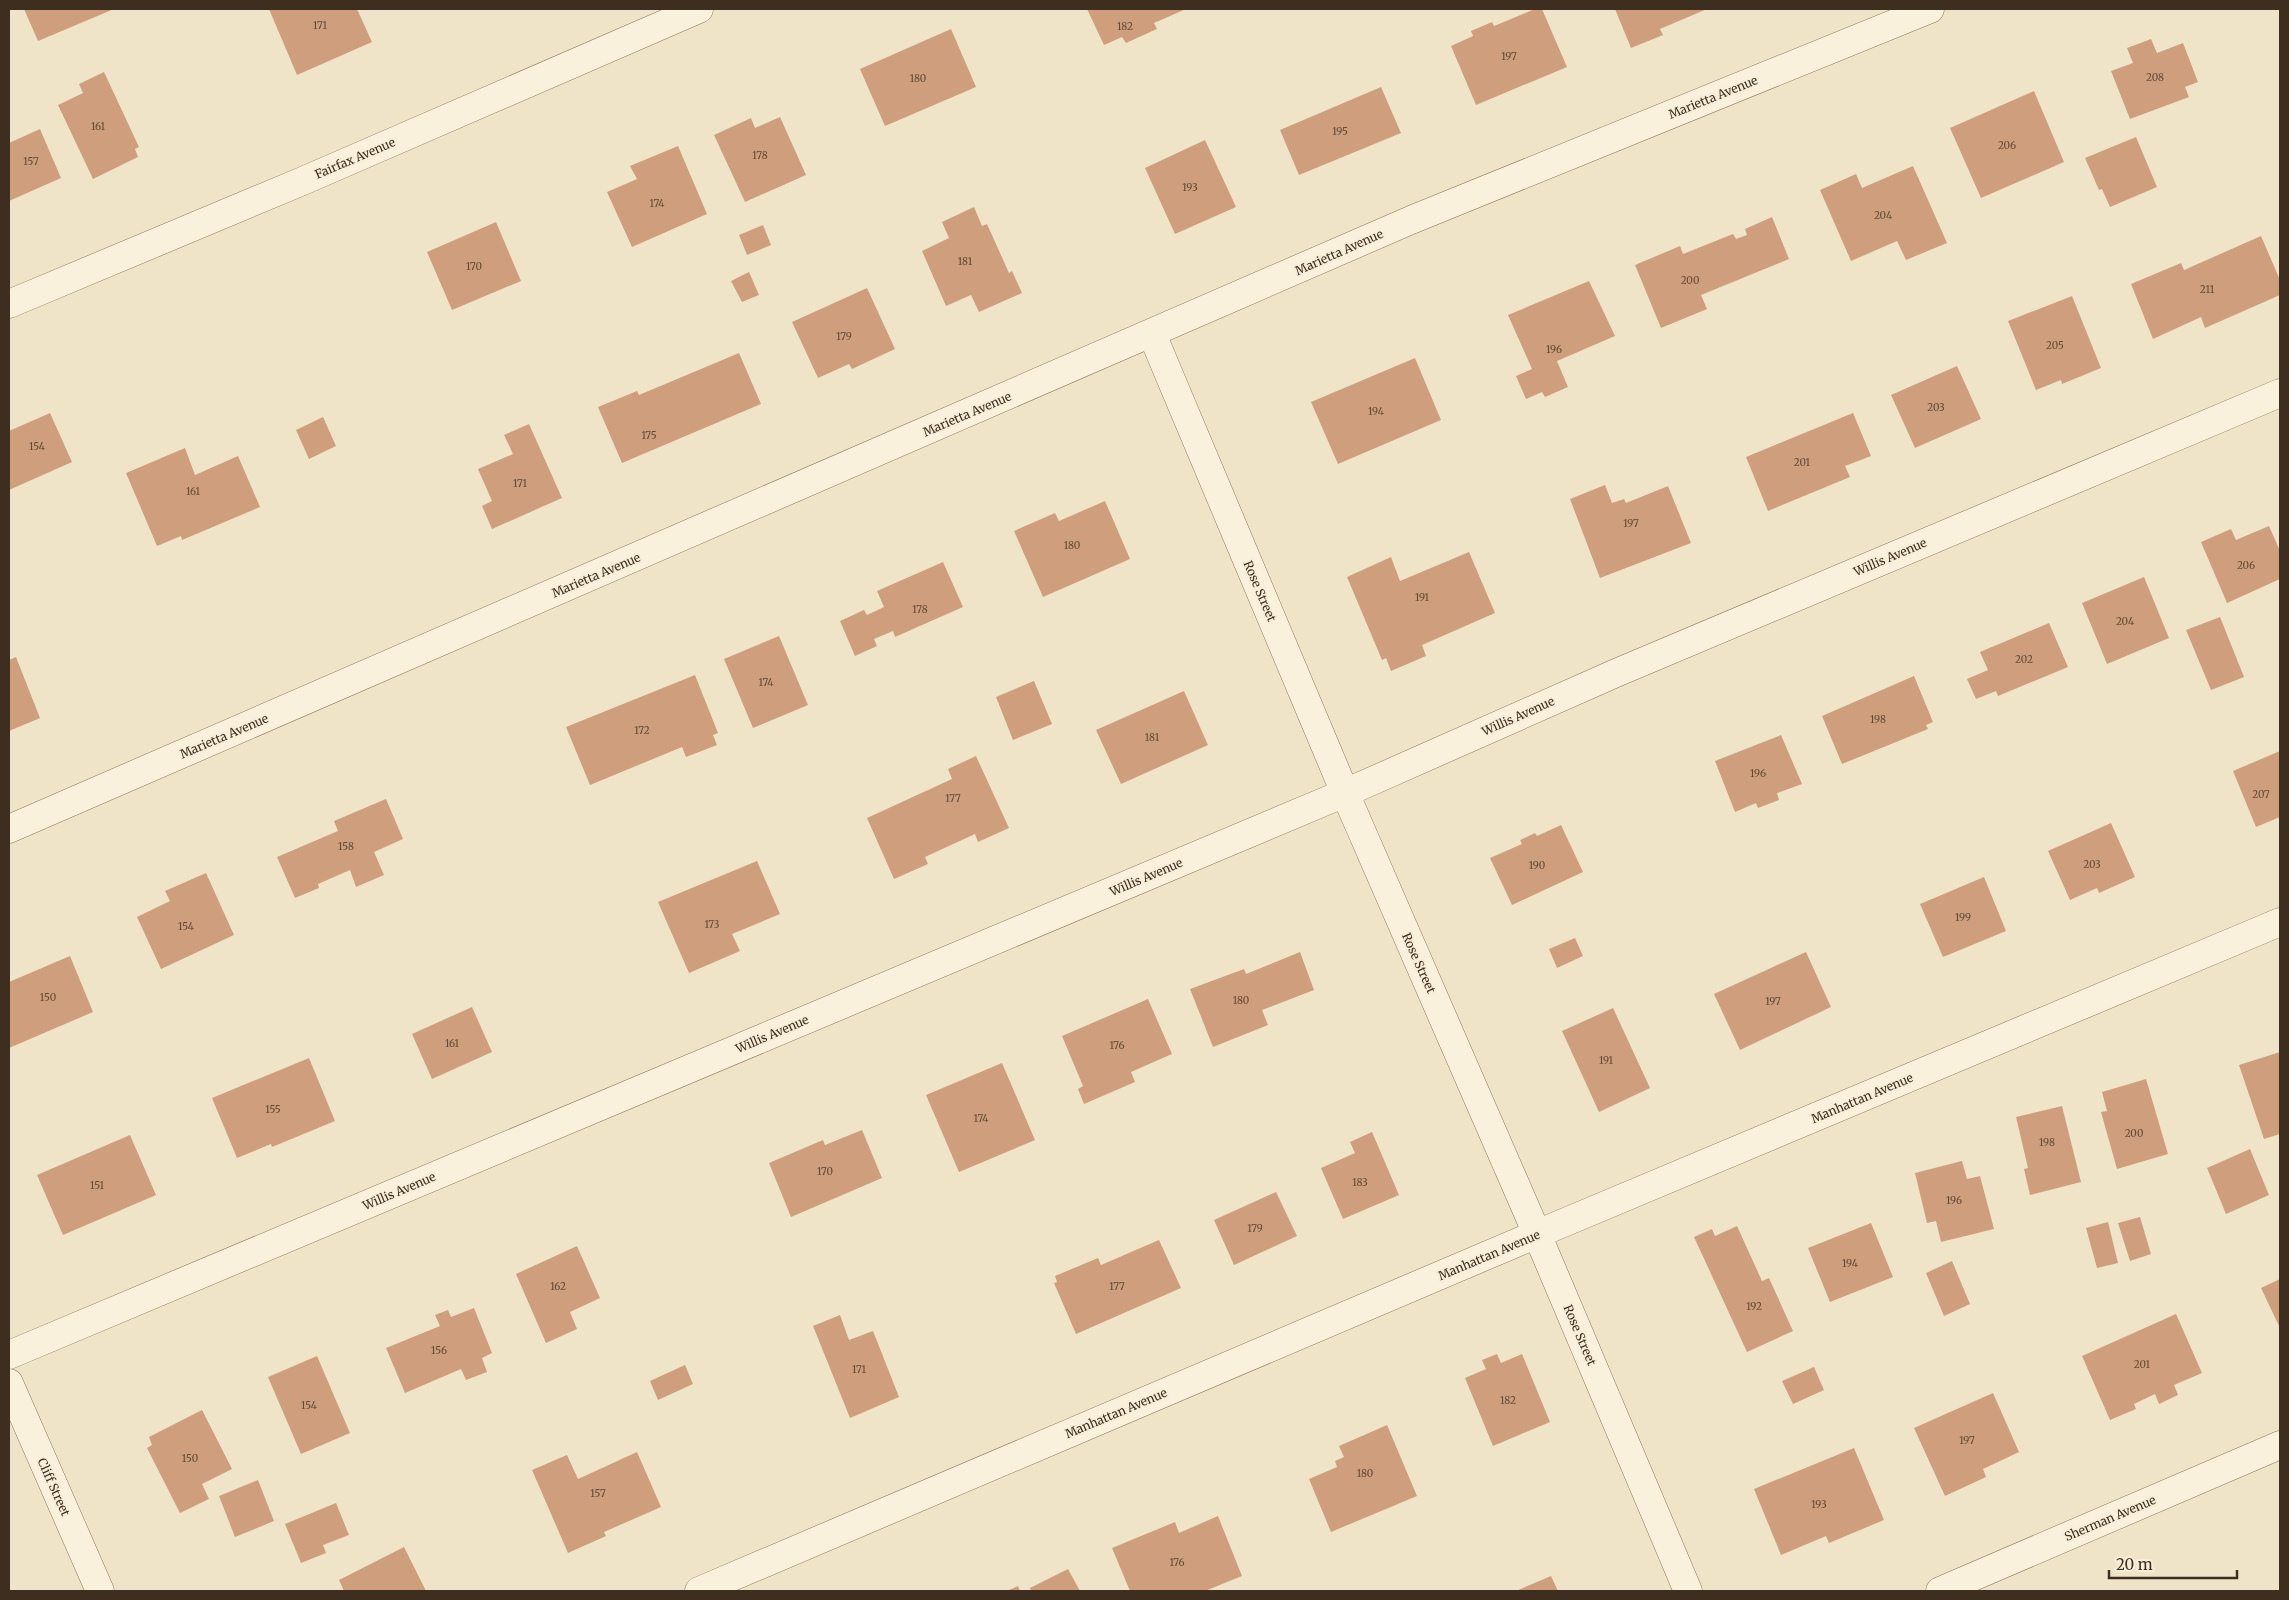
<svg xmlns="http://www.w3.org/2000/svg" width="2289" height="1600" font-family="Merriweather,serif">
<rect width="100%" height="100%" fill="#f0e4c8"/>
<g fill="#cf9f7d">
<polygon points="24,9 114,9 38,41"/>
<polygon points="269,9 357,9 372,42 297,75"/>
<polygon points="1087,9 1186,9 1154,23 1157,29 1126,43 1122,37 1104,45"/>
<polygon points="1535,9 1542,9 1567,67 1476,105 1451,46 1473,36 1471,31 1492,22 1494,26"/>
<polygon points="1615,9 1707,9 1660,29 1663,35 1631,48"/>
<polygon points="951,29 976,87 885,126 860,69"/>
<polygon points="2151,39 2157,53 2183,43 2198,82 2185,87 2189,97 2130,119 2111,71 2133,63 2127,48"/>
<polygon points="104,72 139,147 135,149 138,157 93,179 58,105 83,93 79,84"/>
<polygon points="1381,87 1401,133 1299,175 1280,130"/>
<polygon points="2034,91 2064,162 1981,198 1950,128"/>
<polygon points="780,117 806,175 745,202 714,135 751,118 755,128"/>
<polygon points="40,129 61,178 9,201 9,143"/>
<polygon points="2136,137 2157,187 2110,207 2102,189 2099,190 2085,158"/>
<polygon points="1205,140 1236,207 1175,234 1145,168"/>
<polygon points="678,146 707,214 632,247 607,192 637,179 630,166"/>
<polygon points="1913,166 1947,243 1906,260 1897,241 1851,261 1820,190 1856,174 1862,188"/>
<polygon points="974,207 982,226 987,224 1009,273 1012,271 1022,293 979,312 971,295 946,306 922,251 949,238 942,222"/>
<polygon points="1772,217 1789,259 1701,295 1707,309 1661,328 1635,265 1680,246 1683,254 1733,234 1736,239 1747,235 1745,229"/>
<polygon points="496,222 521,281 452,310 427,252"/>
<polygon points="763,225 771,245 747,255 739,235"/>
<polygon points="2261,236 2280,280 2280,295 2205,328 2201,317 2153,339 2131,284 2181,263 2184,270"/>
<polygon points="749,272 759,295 742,302 731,281"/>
<polygon points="1589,281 1615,336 1557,361 1568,387 1545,397 1542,392 1526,399 1516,376 1532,369 1508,315"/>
<polygon points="867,288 895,349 852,369 849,364 818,378 792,322"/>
<polygon points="2072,296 2101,368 2062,384 2061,380 2036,390 2008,321"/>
<polygon points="739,353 761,404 622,463 598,407 637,391 639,395"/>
<polygon points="1415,358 1441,420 1338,464 1311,402"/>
<polygon points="1957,366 1981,419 1915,448 1891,395"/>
<polygon points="50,413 72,462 9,490 9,431"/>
<polygon points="1853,413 1871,456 1845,466 1850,477 1768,511 1746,457"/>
<polygon points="323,417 336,446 309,459 296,430"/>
<polygon points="529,424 562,498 492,529 482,506 492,501 478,469 513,454 504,435"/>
<polygon points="185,448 195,475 238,456 260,507 182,540 181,536 157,546 126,473"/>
<polygon points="1605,485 1612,503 1624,499 1626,503 1668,486 1691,543 1600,578 1570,499"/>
<polygon points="1105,501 1130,559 1043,597 1014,531 1055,513 1059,521"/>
<polygon points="2269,526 2280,551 2280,579 2227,603 2201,542 2231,529 2236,540"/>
<polygon points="1469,552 1495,613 1422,645 1426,656 1391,671 1386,658 1382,660 1347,577 1391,557 1400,581"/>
<polygon points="943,562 963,607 895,637 893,631 874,639 877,646 855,656 840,621 864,610 867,615 884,607 877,591"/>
<polygon points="2144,577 2169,638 2107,664 2082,603"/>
<polygon points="2220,617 2244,677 2211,690 2186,630"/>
<polygon points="2049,623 2068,667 1998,696 1996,691 1976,699 1967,679 1988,670 1980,652"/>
<polygon points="779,636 808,705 753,728 724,659"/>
<polygon points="16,657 40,718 9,731 9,660"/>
<polygon points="695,675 718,733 713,735 717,745 686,757 682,747 590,785 566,727"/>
<polygon points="1914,676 1933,722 1926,725 1928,729 1842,764 1822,716"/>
<polygon points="1034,681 1052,724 1013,740 996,697"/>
<polygon points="1184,691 1208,745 1121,784 1096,730"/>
<polygon points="1781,735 1802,784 1777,793 1779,800 1758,808 1756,803 1735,812 1715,761"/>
<polygon points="2280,751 2280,817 2256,827 2233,771"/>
<polygon points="976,756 1009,828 978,842 975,834 925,857 928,864 894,879 867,818 952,779 948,769"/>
<polygon points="386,799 403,839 374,852 384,875 356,887 350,870 318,884 319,888 295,898 277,857 338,831 334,821"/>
<polygon points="2111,823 2135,877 2099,893 2097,888 2070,900 2048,851"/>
<polygon points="1561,825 1583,872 1512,905 1490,858 1522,844 1520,840 1535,833 1537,836"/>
<polygon points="757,861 780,914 732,934 740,951 689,973 658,902"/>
<polygon points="206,873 234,935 161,969 137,917 170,901 165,891"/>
<polygon points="1984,877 2006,931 1943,957 1920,904"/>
<polygon points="1575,938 1583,956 1557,968 1549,949"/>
<polygon points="1300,952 1314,990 1262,1010 1268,1025 1213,1047 1190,989 1244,969 1246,974"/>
<polygon points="1806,952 1831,1007 1740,1050 1714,994"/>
<polygon points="70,956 93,1012 9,1048 9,982"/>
<polygon points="1148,999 1172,1054 1131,1072 1135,1082 1084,1104 1078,1089 1083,1086 1062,1036"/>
<polygon points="472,1007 492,1052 432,1079 412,1034"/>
<polygon points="1613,1008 1650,1088 1599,1112 1562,1031"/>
<polygon points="2280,1052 2280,1134 2264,1139 2239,1065"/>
<polygon points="309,1058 335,1121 272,1147 271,1144 237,1158 212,1098"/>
<polygon points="1002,1063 1035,1140 959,1172 926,1095"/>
<polygon points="2146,1079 2168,1154 2117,1169 2101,1112 2107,1111 2102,1092"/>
<polygon points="2062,1106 2081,1182 2030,1195 2024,1169 2028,1168 2016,1117"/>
<polygon points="862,1130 882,1178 791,1217 769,1163 823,1140 825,1145"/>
<polygon points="1372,1132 1399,1195 1343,1219 1321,1168 1355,1153 1350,1142"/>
<polygon points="130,1135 156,1195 63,1235 37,1175"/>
<polygon points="2250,1149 2269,1195 2226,1214 2207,1168"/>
<polygon points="1962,1161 1967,1179 1980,1176 1994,1229 1941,1242 1936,1221 1927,1223 1915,1173"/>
<polygon points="1276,1192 1297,1236 1234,1265 1214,1220"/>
<polygon points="2140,1217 2151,1254 2130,1261 2118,1223"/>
<polygon points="2108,1222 2118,1263 2097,1268 2086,1228"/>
<polygon points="1871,1223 1893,1277 1830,1302 1808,1248"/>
<polygon points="1737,1226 1762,1281 1769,1278 1793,1331 1747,1352 1694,1237 1712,1229 1715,1236"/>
<polygon points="1159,1240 1181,1288 1076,1334 1054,1283 1057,1282 1055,1276 1098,1258 1101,1265"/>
<polygon points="577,1246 600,1298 570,1312 577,1329 546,1343 516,1274"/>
<polygon points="1952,1261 1970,1304 1944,1316 1926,1273"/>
<polygon points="2280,1279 2280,1328 2261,1288"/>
<polygon points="474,1308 492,1353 482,1358 487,1372 466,1380 461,1369 405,1393 386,1348 440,1326 435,1315 448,1310 451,1317"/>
<polygon points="2176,1314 2202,1373 2174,1385 2178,1395 2159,1404 2155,1394 2134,1404 2136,1409 2110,1420 2082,1356"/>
<polygon points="840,1315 849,1340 873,1331 899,1397 850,1418 813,1326"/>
<polygon points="1497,1354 1501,1363 1522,1354 1550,1422 1493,1446 1465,1378 1486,1369 1482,1360"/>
<polygon points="317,1356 350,1433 301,1454 268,1377"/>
<polygon points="685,1365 693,1384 658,1400 650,1381"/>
<polygon points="1814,1367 1824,1390 1793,1404 1782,1381"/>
<polygon points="1993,1393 2019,1452 1983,1469 1986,1477 1945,1496 1914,1428"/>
<polygon points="202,1410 232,1469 202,1484 209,1499 180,1513 147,1448 152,1445 149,1437"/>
<polygon points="1387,1425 1417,1496 1331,1532 1309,1479 1337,1467 1335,1461 1344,1457 1339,1446"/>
<polygon points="1854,1448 1884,1520 1829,1543 1826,1536 1781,1555 1754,1489"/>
<polygon points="637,1452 661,1507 604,1532 606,1536 568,1553 532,1470 567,1455 578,1479"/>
<polygon points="258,1480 274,1521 235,1537 219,1496"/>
<polygon points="336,1503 349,1535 323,1545 326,1553 301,1563 285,1524"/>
<polygon points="1218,1516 1242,1576 1205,1591 1130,1591 1112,1548 1175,1522 1179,1533"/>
<polygon points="404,1547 426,1591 344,1591 339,1580"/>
<polygon points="1068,1569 1080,1591 1031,1591 1030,1588"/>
<polygon points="1551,1576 1558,1591 1516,1591"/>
<polygon points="1018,1586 1020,1591 1007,1591"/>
</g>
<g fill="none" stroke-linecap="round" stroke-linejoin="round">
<g stroke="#8d765c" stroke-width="29">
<g id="street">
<polyline points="9,304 305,180 699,9"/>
<polyline points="1152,334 1345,793 1537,1234 1688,1591"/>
<polyline points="9,829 1411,220 1930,9"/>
<polyline points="9,1355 1345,793 1616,673 2280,393"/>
<polyline points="9,1383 100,1591"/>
<polyline points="699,1591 1537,1234 2280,922"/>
<polyline points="1940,1591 2280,1445"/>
</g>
</g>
<use href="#street" stroke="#faf1dc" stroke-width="28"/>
</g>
<g text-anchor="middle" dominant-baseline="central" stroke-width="4" stroke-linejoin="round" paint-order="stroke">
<g font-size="10" fill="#624a37">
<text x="320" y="25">171</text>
<text x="1125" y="26">182</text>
<text x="1509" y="56">197</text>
<text x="2155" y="77">208</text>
<text x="918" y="78">180</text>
<text x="98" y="126">161</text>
<text x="1340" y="131">195</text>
<text x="2007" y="145">206</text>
<text x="760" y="155">178</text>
<text x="31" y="161">157</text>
<text x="1190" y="187">193</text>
<text x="657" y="203">174</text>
<text x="1883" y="215">204</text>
<text x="965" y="261">181</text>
<text x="474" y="266">170</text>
<text x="1690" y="280">200</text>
<text x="2207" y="289">211</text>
<text x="844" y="336">179</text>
<text x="2055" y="345">205</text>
<text x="1554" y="349">196</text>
<text x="1936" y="407">203</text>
<text x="1376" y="411">194</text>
<text x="649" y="435">175</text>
<text x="37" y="446">154</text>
<text x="1802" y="462">201</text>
<text x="520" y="483">171</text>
<text x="193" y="491">161</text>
<text x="1631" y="523">197</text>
<text x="1072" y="545">180</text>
<text x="2246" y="565">206</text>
<text x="1422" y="597">191</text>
<text x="920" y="609">178</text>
<text x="2125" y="621">204</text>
<text x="2024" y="659">202</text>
<text x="766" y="682">174</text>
<text x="1878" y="719">198</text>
<text x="642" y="730">172</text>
<text x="1152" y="737">181</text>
<text x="1758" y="773">196</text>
<text x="2261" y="794">207</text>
<text x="953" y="798">177</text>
<text x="346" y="846">158</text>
<text x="2092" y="864">203</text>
<text x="1537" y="865">190</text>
<text x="1963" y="917">199</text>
<text x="712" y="924">173</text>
<text x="186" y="926">154</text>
<text x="48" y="997">150</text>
<text x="1241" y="1000">180</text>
<text x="1773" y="1001">197</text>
<text x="452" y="1043">161</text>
<text x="1117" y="1045">176</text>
<text x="1606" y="1060">191</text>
<text x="273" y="1109">155</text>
<text x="981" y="1118">174</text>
<text x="2134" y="1133">200</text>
<text x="2047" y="1142">198</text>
<text x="825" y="1171">170</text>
<text x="1360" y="1182">183</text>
<text x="97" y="1185">151</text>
<text x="1954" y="1200">196</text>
<text x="1255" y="1228">179</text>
<text x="1850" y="1263">194</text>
<text x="558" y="1286">162</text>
<text x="1117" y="1286">177</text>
<text x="1754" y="1306">192</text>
<text x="439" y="1350">156</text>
<text x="2142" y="1364">201</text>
<text x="859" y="1369">171</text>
<text x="1508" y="1400">182</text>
<text x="309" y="1405">154</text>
<text x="1967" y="1440">197</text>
<text x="190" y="1458">150</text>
<text x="1365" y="1473">180</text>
<text x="598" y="1493">157</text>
<text x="1819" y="1504">193</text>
<text x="1177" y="1562">176</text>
</g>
<g font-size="12" fill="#3d2e20" stroke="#f7eed8">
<text transform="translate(1713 97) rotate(-22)">Marietta Avenue</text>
<text transform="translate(355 158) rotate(-23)">Fairfax Avenue</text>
<text transform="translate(1339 252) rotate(-24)">Marietta Avenue</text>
<text transform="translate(967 414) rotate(-23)">Marietta Avenue</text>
<text transform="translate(1890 557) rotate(-23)">Willis Avenue</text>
<text transform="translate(596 575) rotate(-23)">Marietta Avenue</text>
<text transform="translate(1260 591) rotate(67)">Rose Street</text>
<text transform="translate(1518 716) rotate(-24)">Willis Avenue</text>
<text transform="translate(224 736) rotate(-23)">Marietta Avenue</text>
<text transform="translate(1146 877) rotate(-23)">Willis Avenue</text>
<text transform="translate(1419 963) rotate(66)">Rose Street</text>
<text transform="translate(772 1034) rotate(-23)">Willis Avenue</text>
<text transform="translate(1862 1098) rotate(-23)">Manhattan Avenue</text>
<text transform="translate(399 1191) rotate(-23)">Willis Avenue</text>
<text transform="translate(1489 1255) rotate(-23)">Manhattan Avenue</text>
<text transform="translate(1580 1335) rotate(67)">Rose Street</text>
<text transform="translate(1116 1413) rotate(-23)">Manhattan Avenue</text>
<text transform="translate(54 1487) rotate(66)">Cliff Street</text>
<text transform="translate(2110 1518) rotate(-23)">Sherman Avenue</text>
</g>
</g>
<rect width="2289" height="1600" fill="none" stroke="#3d2e20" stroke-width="20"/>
<path d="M2109 1570v8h128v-8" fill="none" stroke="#3d2e20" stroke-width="2.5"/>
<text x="2116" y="1570" font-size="15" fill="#3d2e20" stroke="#f7eed8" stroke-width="4" paint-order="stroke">20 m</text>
</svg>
